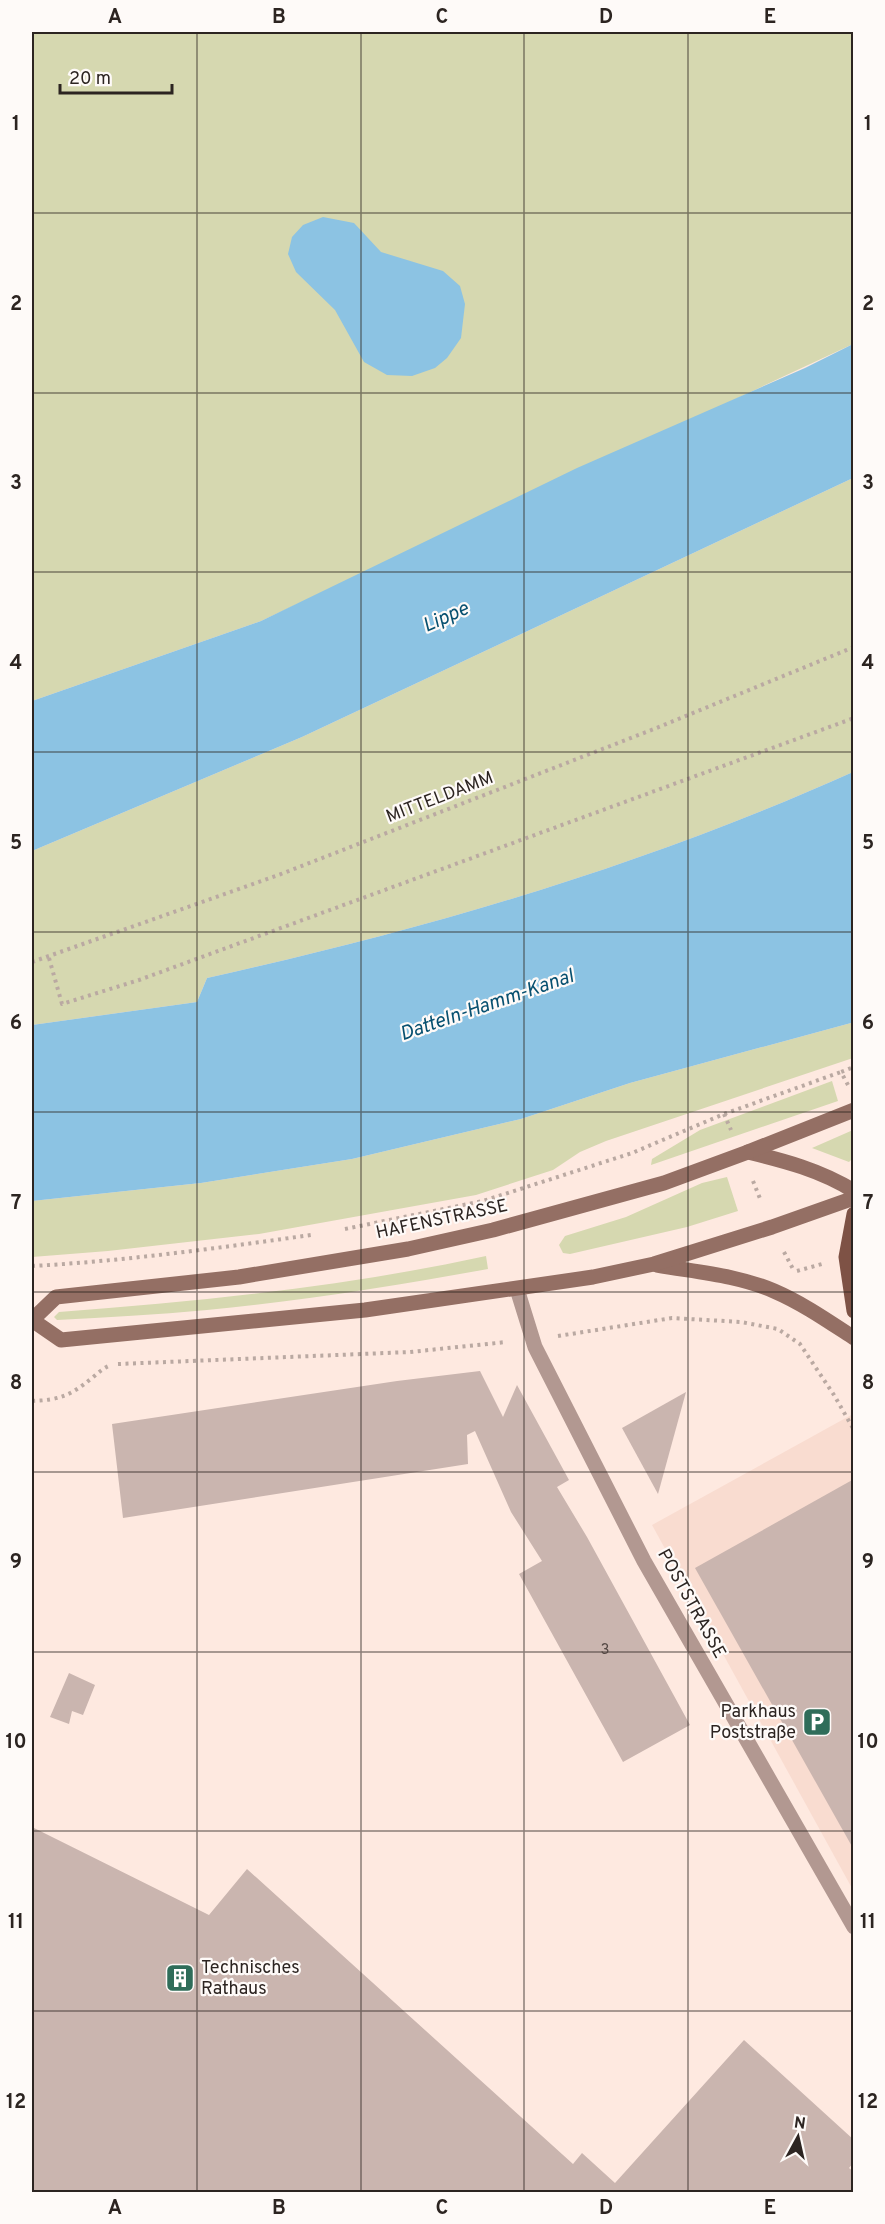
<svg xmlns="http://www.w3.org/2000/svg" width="885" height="2224" font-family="Overpass,sans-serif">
<rect width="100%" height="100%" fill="#fee9e0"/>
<polygon fill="#f9dcd0" points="853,1414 853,1890 652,1525"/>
<g fill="#d6d8b0">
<polygon points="32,32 853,32 853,344 261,621 32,701"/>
<path d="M853,478v294c-207,93 -425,157 -646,206l-10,24 -165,23v-174l270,-114z"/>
<polygon points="853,1020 853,1058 606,1141 580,1152 553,1170 476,1195 259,1234 108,1251 32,1257 32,1201 201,1183 352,1159 521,1119 630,1083 851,1023"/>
<polygon points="832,1081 838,1101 651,1165 652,1159 700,1130"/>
<polygon points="853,1130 853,1158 849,1162 812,1148"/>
<polygon points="727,1177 738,1211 687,1227 570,1254 563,1253 559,1245 565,1236 626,1217 702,1183"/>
<path d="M486,1256l2,13c-93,17 -187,32 -281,41 -50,5 -100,7 -150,10l-3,-3 5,-5c145,-11 284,-25 427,-56z"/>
</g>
<g fill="#8cc3e3">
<polygon points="323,217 354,223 381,252 443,271 460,286 465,304 461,338 447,358 435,368 412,376 387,375 364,362 335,310 296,272 288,254 292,237 303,225"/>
<polygon points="853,344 853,478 302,737 32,851 32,701 261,621 577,468 805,368"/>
<path d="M853,772l1,248 -3,3 -221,60 -109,36 -169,40 -151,24 -169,18v-176l165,-23 10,-24c221,-49 439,-113 646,-206z"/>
</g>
<g fill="#cab5af">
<polygon points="480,1371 503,1417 517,1385 569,1480 557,1487 587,1537 690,1725 623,1762 519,1574 542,1561 511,1512 475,1431 467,1435 468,1464 123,1518 112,1424 397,1381"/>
<polygon points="686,1392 658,1494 622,1428"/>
<polygon points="854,1479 854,1850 695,1568"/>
<polygon points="69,1673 95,1685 83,1715 72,1711 69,1724 50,1717"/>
<polygon points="32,1827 209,1915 247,1869 573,2164 582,2153 615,2183 744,2040 854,2140 854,2162 849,2168 854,2172 854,2192 32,2192"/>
</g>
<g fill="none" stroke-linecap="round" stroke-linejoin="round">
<g stroke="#baa9a2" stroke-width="4" stroke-dasharray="3 4.5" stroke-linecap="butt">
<polyline points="49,958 62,1004 139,980 854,718"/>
<polyline points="32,962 281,874 654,729 854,647"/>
<polyline points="848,1085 841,1072 854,1067"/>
<polyline points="724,1114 731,1130"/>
<polyline points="753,1181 761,1201"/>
<polyline points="345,1229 483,1201 632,1153 724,1114 841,1072"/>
<polyline points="784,1252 793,1269"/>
<path d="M32,1266c93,-5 186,-18 279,-31"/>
<polyline points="797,1271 822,1264"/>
<polyline points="558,1336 672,1318 741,1322 778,1329 800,1344 834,1395 854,1430"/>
<polyline points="118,1364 410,1352 506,1342"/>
<path d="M32,1401c27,-1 38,-5 60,-23 6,-5 11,-10 19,-13"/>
</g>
<polyline stroke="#b29891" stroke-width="15" points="517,1289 535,1347 644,1561 854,1927"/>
<g stroke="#946f64" stroke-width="15">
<path d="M748,1152c37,9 72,18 106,39"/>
<path d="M657,1265c39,7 80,10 117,26 28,12 54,30 80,47"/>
<polyline points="32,1320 56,1297 239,1277 408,1249 493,1230 664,1183 748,1152 854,1110"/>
<polyline points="32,1320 61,1340 365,1310 593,1277 654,1264 772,1227 854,1198"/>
</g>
<polyline stroke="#7e5245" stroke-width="15" points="854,1214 846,1257 854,1311"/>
</g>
<path fill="none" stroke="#2c2421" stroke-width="1.5" stroke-opacity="0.55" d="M197,32v2160M361,32v2160M524,32v2160M688,32v2160M32,213h822M32,393h822M32,572h822M32,752h822M32,932h822M32,1112h822M32,1292h822M32,1472h822M32,1652h822M32,1831h822M32,2011h822"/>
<defs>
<g id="parking-square" transform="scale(1.5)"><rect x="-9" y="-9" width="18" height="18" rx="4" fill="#2f6d5a" stroke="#fefaf8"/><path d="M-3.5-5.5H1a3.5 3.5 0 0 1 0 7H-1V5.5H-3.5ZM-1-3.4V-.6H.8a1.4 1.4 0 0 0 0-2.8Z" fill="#fff"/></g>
<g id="building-square" transform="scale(1.5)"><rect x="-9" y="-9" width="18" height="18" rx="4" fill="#2f6d5a" stroke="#fefaf8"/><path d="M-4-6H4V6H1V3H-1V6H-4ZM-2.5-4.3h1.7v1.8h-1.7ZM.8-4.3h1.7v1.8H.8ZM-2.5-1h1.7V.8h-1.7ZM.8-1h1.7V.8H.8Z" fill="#fff"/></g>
</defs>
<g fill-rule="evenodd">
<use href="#parking-square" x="817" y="1722"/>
<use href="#building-square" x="180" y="1978"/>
</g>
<g text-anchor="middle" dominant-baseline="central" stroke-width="4.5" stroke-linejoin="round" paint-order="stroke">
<g font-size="15" fill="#544844">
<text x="605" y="1650">3</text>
</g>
<g font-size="18" fill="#2c2421" stroke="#fefaf8">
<text transform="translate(440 798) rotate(-21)">MITTELDAMM</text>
<text transform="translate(442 1220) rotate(-12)">HAFENSTRASSE</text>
<text transform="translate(691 1604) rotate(61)">POSTSTRASSE</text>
</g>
<g font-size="18" fill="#2c2421" stroke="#fefaf8" text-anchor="end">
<text x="796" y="1712">Parkhaus<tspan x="796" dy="21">Poststraße</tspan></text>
<text x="201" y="1968" text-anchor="start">Technisches<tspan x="201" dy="21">Rathaus</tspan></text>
</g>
<g font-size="20" font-style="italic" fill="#075070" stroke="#fefaf8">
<text transform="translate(446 618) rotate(-24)">Lippe</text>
<text transform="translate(487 1006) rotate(-19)">Datteln-Hamm-Kanal</text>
</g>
</g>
<rect width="885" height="2224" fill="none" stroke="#fefaf8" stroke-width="66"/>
<g transform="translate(798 2137) rotate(8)" stroke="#fefaf8" stroke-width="4.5" paint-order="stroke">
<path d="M0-4.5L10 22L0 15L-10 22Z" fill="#2c2421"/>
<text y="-9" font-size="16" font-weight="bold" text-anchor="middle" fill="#2c2421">N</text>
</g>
<path d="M60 84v9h112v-9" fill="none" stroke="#2c2421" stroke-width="3"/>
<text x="69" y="84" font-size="18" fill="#2c2421" stroke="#fefaf8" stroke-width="4.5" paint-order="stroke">20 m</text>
<rect x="33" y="33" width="819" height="2158" fill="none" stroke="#2c2421" stroke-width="2"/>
<g font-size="20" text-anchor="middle" font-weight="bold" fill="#2c2421">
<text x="115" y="23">A</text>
<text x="279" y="23">B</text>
<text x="442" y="23">C</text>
<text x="606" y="23">D</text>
<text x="770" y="23">E</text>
<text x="16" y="130">1</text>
<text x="868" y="130">1</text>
<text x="16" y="310">2</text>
<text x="868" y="310">2</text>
<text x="16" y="489">3</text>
<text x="868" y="489">3</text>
<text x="16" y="669">4</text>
<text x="868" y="669">4</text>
<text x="16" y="849">5</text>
<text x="868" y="849">5</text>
<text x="16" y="1029">6</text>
<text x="868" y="1029">6</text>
<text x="16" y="1209">7</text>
<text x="868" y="1209">7</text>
<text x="16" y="1389">8</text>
<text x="868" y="1389">8</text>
<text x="16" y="1568">9</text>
<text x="868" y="1568">9</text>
<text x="16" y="1748">10</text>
<text x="868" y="1748">10</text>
<text x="16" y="1928">11</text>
<text x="868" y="1928">11</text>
<text x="16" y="2108">12</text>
<text x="868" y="2108">12</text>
<text x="115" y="2214">A</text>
<text x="279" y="2214">B</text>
<text x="442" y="2214">C</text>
<text x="606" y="2214">D</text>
<text x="770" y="2214">E</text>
</g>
</svg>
